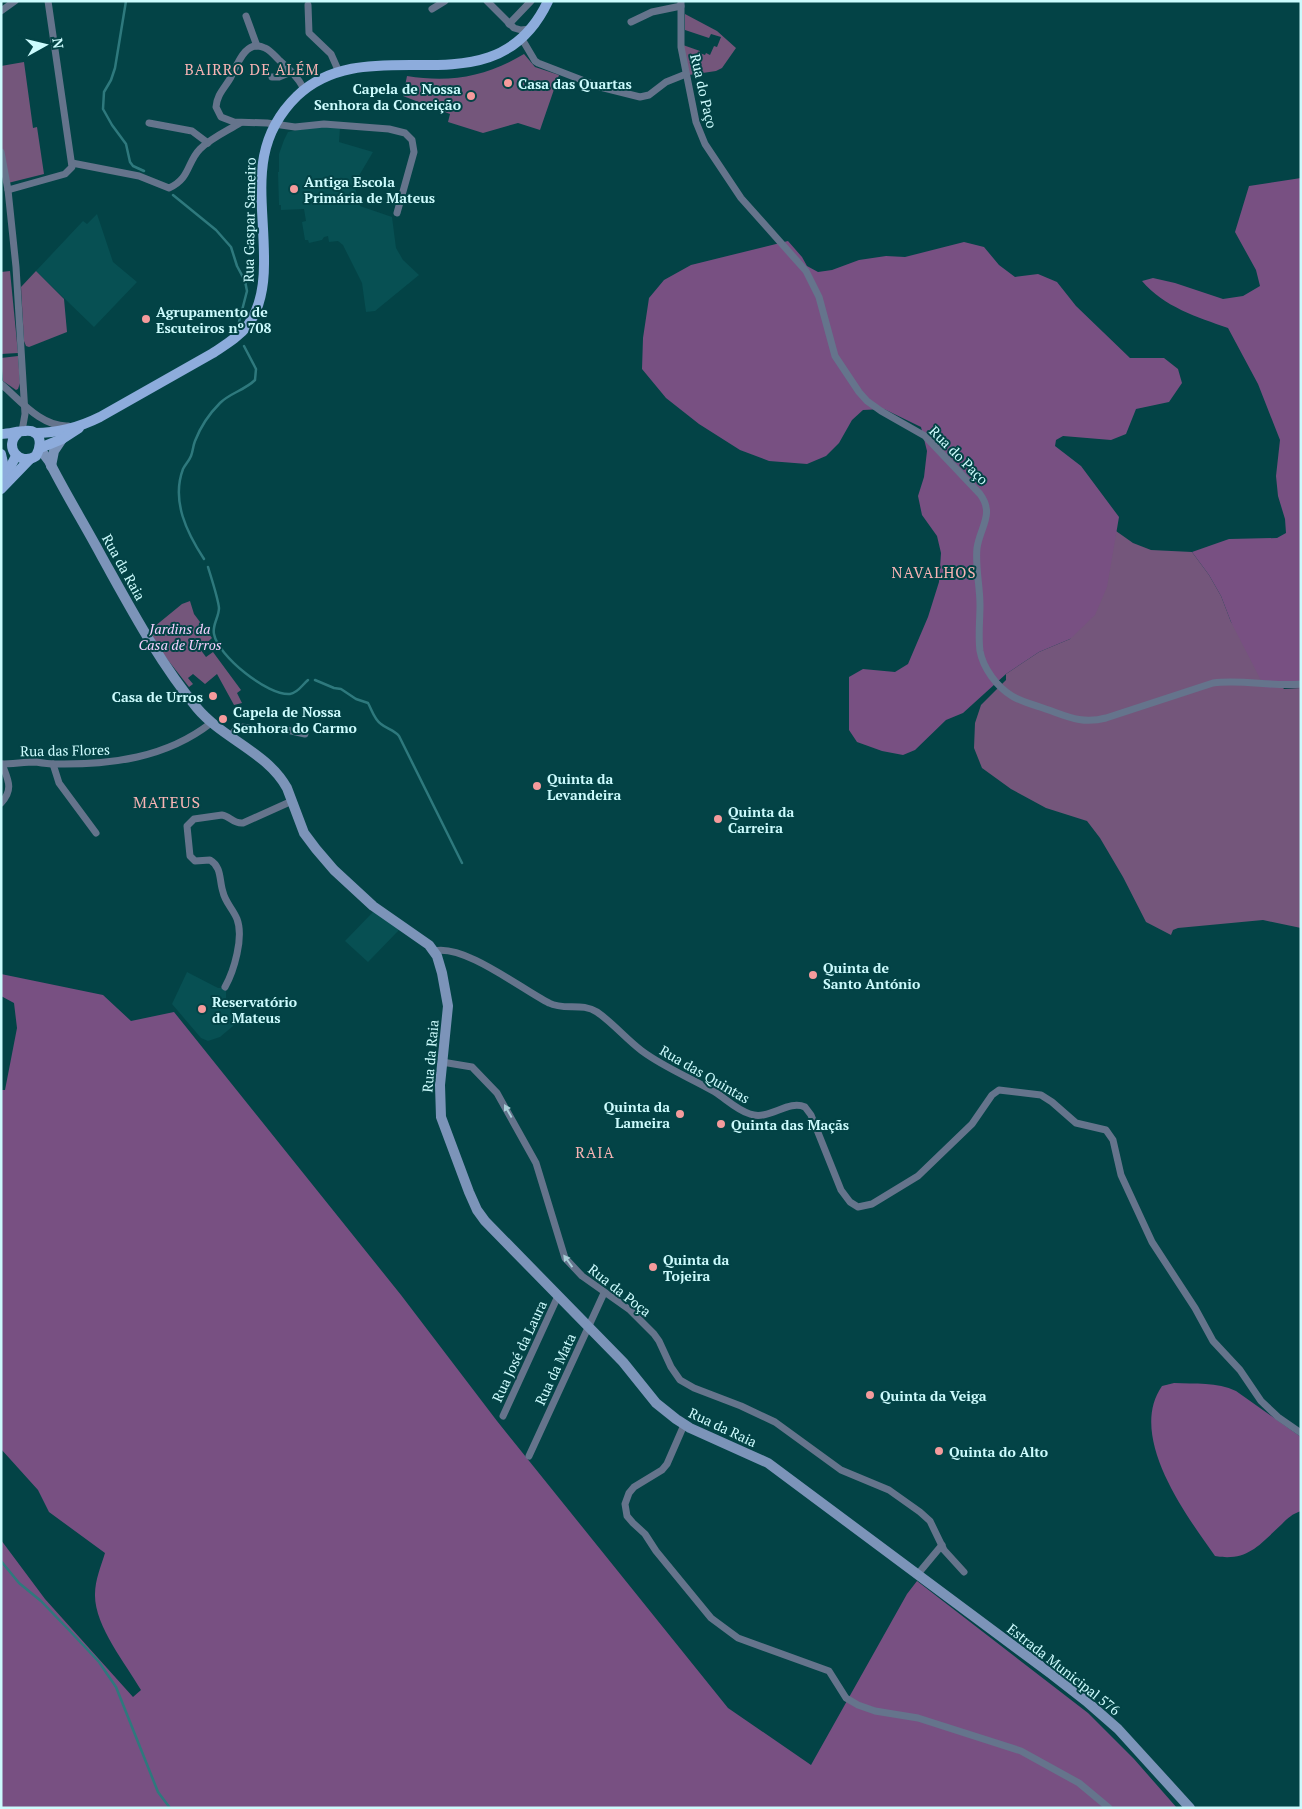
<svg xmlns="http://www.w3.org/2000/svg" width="1302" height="1809" font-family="'PT Serif',serif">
<rect width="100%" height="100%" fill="#034346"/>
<g fill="#075053">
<polygon points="316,126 340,128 339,142 373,152 354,184 360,206 392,217 396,248 403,260 419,275 375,311 366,312 362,283 343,245 338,241 329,242 328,236 324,237 322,240 309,243 308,240 305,240 302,222 306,221 304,209 281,210 281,205 279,205 278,172 279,172 279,154 284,140 288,132"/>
<polygon points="97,214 113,262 137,282 94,327 36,271 83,221 87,224"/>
<polygon points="374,911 400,929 368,962 345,941"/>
<polygon points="187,972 218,988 222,988 226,990 226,999 235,1019 233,1026 220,1037 208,1041 201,1038 172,1004"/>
</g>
<g fill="#74567b">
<polygon points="685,14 717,31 736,48 722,68 716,71 689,75 683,45 700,51 700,53 705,55 706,53 710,55 714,46 717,47 721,37 711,34 709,38 685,30"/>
<path d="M524,54l11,13 24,8 -19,55 -22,-7 -35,10 -35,-11 2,-8 -47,-18 4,-20c43,7 79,1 117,-22z"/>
<polygon points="24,62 33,128 37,127 44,174 8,183 1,143 1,66"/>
<polygon points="10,271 18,353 1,354 1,272"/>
<polygon points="36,271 64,299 67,332 29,347 26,346 24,341 21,287"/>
<polygon points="18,356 20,383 18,389 16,390 3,381 1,358"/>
<polygon points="1116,531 1133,543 1151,550 1192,552 1209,575 1221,596 1231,622 1284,689 1301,688 1301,928 1263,920 1178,928 1173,930 1171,935 1146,922 1123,877 1100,838 1087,821 1046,808 1011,789 982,768 974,748 975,723 981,705 1006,680 1006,674 1039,652 1070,639 1112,552"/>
<polygon points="190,601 194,614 212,638 200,649 206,657 213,652 241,690 237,693 242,703 234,705 217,674 205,684 193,674 188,678 193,684 189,687 160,650 149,631 182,604"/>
</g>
<g fill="#785082">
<path d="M1301,178v510h-36l-34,-66 -10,-26 -12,-21 -17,-23 37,-13 48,-1 9,-5 -1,-14 -7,-23 -2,-20 4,-36 -22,-56 -30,-56c-31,-11 -64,-21 -86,-47l11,-3 22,5 48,16 20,-3 17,-10 -4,-16 -21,-38 14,-46z"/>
<polygon points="788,241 802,257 807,266 818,272 832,270 859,260 886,256 905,257 964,242 984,247 999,265 1015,277 1038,274 1057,282 1076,306 1130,358 1164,358 1178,369 1182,383 1169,402 1136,409 1126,434 1111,440 1063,436 1056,440 1055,446 1081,466 1119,517 1107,587 1095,615 1070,639 1039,652 1006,674 963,713 946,720 915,750 903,755 882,751 857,742 849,730 849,677 863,669 895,672 908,664 928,617 939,582 941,553 937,536 922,515 918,496 924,477 927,451 921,427 884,409 863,410 852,420 839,443 826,456 807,464 769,461 740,450 699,424 666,398 642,369 643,338 649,298 664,280 691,265"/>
<path d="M1,974l102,21 28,26 43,-9 227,283 96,126 231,287 83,57 96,-171 10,-13 171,132 46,46 43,49h-1176v-268l44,59 88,98 8,-7c-15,-26 -47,-65 -46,-96 0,-14 6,-28 10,-41l-56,-41 -11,-22 -37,-41v-359h4l12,-62 -3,-25 -13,-7z"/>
<path d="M1174,1383c21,1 43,-1 62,8l65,46v74c-9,3 -13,7 -19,13 -22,20 -34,38 -67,32 -29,-41 -88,-120 -53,-170z"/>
</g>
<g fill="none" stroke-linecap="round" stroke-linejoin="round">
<g stroke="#2e797d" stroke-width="2.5">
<polyline points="126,1 115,68 111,80 104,92 103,109 112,125 126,144 130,162 133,166 144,171"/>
<polyline points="173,195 216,230 231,247 237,266 245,281 247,291 239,322"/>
<path d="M204,559c-17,-26 -33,-58 -21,-90 2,-4 6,-8 8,-13 2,-5 2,-10 4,-15 5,-13 15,-28 25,-38 10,-10 25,-13 35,-23l1,-11 -12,-23"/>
<path d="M208,567c3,10 10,31 11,41 0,9 -7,17 -5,26 4,22 54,62 76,60 8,-1 12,-9 18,-14"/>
<path d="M315,680l19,8 7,1 15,10 12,4c4,7 6,16 13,21 6,5 13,6 18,12l63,127"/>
<polyline points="1,1561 19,1583 41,1601 68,1629 99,1662 116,1687 158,1792 170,1808"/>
</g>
<g stroke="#65748c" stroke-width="7">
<polyline points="487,1 514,28 521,30 530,29"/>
<path d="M681,1v46l15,75 9,22 36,54 65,73 13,26 16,59 24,36 8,9 14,10 44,25 55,58c15,20 0,33 -3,54 -2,18 3,38 3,57 0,15 -2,31 0,46 3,17 17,36 32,45 8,5 19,8 28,11 25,8 40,18 66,11l107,-35c29,-4 59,4 88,1"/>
<polyline points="308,5 309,33 331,54 339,72"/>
<polyline points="432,9 445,1"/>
<polyline points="1,11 15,1"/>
<polyline points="246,16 257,46"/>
<polyline points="631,22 652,12 681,6"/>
<polyline points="509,24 531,1"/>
<polyline points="522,39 535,61 538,63 600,87 640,97 649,95 666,82 686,74"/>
<polyline points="272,77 279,77 291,72"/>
<path d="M304,89c-6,-12 -15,-20 -25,-29 -4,-4 -9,-10 -14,-12 -19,-10 -28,17 -34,29 -6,11 -14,17 -15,30l5,10 13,5 33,1 28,4 29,-3 65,5 16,4 7,7 2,12 -17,61"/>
<polyline points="149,123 192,131 208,143"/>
<polyline points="1,152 8,190 16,267 25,414 22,431"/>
<path d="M72,163l67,13 30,12c21,-9 18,-26 31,-39 11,-11 27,-18 40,-26"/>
<polyline points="8,190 65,174 72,167 48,1"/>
<path d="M1,384c19,16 40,43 67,42"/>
<polyline points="230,737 237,728 241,727 260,729 278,728 305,734"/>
<path d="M1,764c12,0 23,-2 35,-2 6,1 12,2 19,2 56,1 111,-6 156,-41"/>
<polyline points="53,764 59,783 96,833"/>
<path d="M1,803c13,-14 7,-23 1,-39"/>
<path d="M434,951c31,-7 87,38 115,52 15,8 33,-1 48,9 16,11 29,27 45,39 23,17 49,27 73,41 11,7 22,18 35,22 19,7 38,-15 55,-7l6,8 30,75 9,12 8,5 14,-3 46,-28 54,-52 20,-29 7,-5 42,5 11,7 24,21 30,7 7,10 8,35 31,67 43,66 18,33 27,29 21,31 17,16 23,16"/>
<path d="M225,987c9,-16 19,-50 12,-68 -4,-10 -12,-17 -14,-27 -4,-12 -1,-25 -13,-32l-15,1 -5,-5 -3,-30 7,-7 28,-4c8,1 11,9 21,8l49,-22"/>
<polyline points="442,1062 472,1067 497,1093 536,1163 565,1258 582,1276 630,1310 654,1334 659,1341 671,1367 680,1380 694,1388 741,1406 775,1422 841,1470 889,1490 920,1512 930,1521 944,1550 964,1572"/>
<polyline points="503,1416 558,1296"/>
<polyline points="684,1425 667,1464 662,1470 634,1487 629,1493 625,1504 627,1516 633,1523 645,1534 656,1551 711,1618 738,1638 829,1671 846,1698 858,1705 875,1711 918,1718 1021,1751 1079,1783 1109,1808"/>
<polyline points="529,1456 604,1293"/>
<polyline points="917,1575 942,1545"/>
</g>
<g stroke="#7c94b9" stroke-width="10">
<path d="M40,449l9,12c16,32 36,64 53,96 29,52 57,105 95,151 26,31 70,44 90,80l17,45 12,16 18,21 39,36 56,39 8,11 5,17 6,33 -8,79 1,32 28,75 8,18 8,11 138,141 33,41 20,16 14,9 78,35 282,210 36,28 32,28 72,79"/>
<polyline points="51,466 54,451 62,439"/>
</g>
<g stroke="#8dacdc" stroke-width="10">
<path d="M35,433c22,0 45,-6 65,-16l113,-64c12,-8 26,-16 35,-28 13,-18 16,-40 16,-61 1,-64 -18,-118 33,-168 74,-71 197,20 251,-95"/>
<path d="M1,434c9,0 16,-3 24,-3 17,-2 17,14 11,25 -17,11 -33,-10 -18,-23"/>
<polyline points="40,448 62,439 79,428"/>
<polyline points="1,454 6,476"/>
<polyline points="3,481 16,456"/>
<polyline points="1,489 30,459"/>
</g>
</g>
<defs><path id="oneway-solid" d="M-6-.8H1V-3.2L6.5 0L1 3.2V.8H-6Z" transform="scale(1.25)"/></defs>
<g fill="#a8ccd5">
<use href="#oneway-solid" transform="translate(508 1111) rotate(-119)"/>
<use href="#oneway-solid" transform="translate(568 1261) rotate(-126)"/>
</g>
<g fill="#f59b9c" stroke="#034346" stroke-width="2">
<circle cx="508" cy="83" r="5"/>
<circle cx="471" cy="96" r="5"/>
<circle cx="294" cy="189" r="5"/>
<circle cx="146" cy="319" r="5"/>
<circle cx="213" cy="696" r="5"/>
<circle cx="223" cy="719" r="5"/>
<circle cx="537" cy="786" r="5"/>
<circle cx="718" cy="819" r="5"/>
<circle cx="813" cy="975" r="5"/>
<circle cx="202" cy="1009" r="5"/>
<circle cx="680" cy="1114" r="5"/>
<circle cx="721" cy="1124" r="5"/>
<circle cx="653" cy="1267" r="5"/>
<circle cx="870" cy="1395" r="5"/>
<circle cx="939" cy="1451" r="5"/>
</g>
<g text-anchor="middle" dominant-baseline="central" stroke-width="4" stroke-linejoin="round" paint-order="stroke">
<g font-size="14" font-weight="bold" fill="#ccfbfd" stroke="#034346" text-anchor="start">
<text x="518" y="83">Casa das Quartas</text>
<text x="461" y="88" text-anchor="end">Capela de Nossa<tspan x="461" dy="16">Senhora da Conceição</tspan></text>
<text x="304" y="181">Antiga Escola<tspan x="304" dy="16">Primária de Mateus</tspan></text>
<text x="156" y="311">Agrupamento de<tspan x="156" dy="16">Escuteiros nº 708</tspan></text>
<text x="203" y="696" text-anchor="end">Casa de Urros</text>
<text x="233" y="711">Capela de Nossa<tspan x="233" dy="16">Senhora do Carmo</tspan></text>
<text x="547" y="778">Quinta da<tspan x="547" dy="16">Levandeira</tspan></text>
<text x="728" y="811">Quinta da<tspan x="728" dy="16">Carreira</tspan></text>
<text x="823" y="967">Quinta de<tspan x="823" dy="16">Santo António</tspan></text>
<text x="212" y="1001">Reservatório<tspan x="212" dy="16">de Mateus</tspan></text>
<text x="670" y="1106" text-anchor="end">Quinta da<tspan x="670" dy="16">Lameira</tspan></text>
<text x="731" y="1124">Quinta das Maçãs</text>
<text x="663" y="1259">Quinta da<tspan x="663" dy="16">Tojeira</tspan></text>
<text x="880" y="1395">Quinta da Veiga</text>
<text x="949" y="1451">Quinta do Alto</text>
</g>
<g font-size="14" fill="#ccfbfd" stroke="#034346">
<text transform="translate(704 91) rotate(77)">Rua do Paço</text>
<text transform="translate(249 220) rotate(-89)">Rua Gaspar Sameiro</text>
<text transform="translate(959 455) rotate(45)">Rua do Paço</text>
<text transform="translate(124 567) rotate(61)">Rua da Raia</text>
<text transform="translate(65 750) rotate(-1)">Rua das Flores</text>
<text transform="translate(430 1056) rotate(-85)">Rua da Raia</text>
<text transform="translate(705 1074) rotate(30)">Rua das Quintas</text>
<text transform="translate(620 1290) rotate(38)">Rua da Poça</text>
<text transform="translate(519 1351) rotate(-65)">Rua José da Laura</text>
<text transform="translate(555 1369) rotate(-65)">Rua da Mata</text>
<text transform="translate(723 1427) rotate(25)">Rua da Raia</text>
<text transform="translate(1064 1669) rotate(38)">Estrada Municipal 576</text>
</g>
<g font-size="14" font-style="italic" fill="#f4d0fe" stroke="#034346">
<text x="180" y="628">Jardins da<tspan x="180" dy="16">Casa de Urros</tspan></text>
</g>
<g font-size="15" letter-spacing="1" fill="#f8b4b4" stroke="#034346">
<text x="252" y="69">BAIRRO DE ALÉM</text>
<text x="934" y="572">NAVALHOS</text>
<text x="595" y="1152">RAIA</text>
</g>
<g font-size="16" letter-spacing="1" fill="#f8b4b4" stroke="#034346">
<text x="167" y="802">MATEUS</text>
</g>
</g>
<rect width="1302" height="1809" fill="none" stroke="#ccfbfd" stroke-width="5"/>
<g transform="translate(45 45) rotate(82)" stroke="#034346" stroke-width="4" paint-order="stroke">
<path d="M0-4L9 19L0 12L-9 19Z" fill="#ccfbfd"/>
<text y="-8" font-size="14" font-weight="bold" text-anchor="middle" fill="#ccfbfd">N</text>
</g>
</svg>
